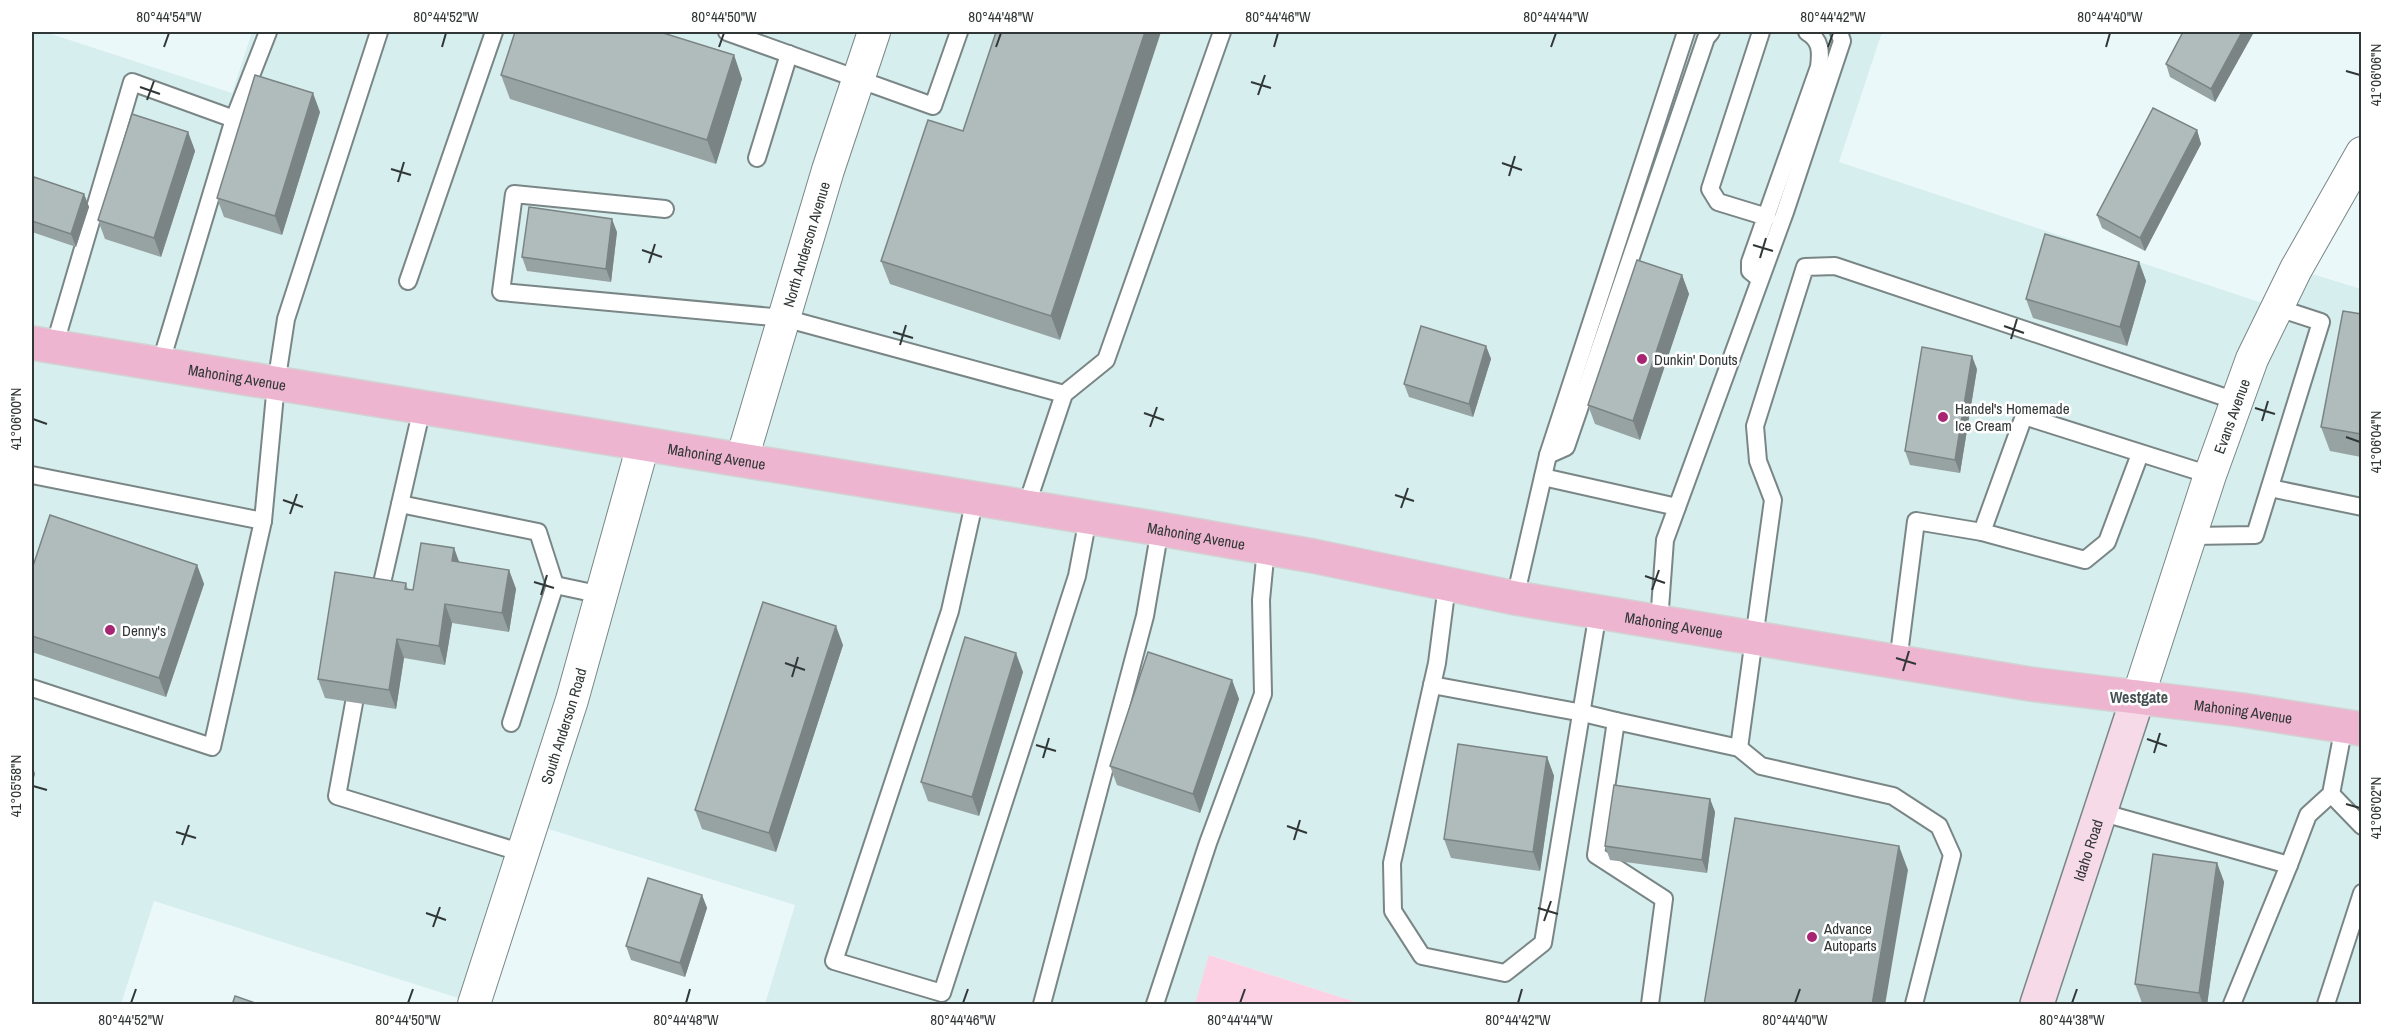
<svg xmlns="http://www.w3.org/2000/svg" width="2393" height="1036" font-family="'Archivo Narrow',sans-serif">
<rect width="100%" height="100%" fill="#ebf8f9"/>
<polygon fill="#d7eeee" points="32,32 45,32 232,93 252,32 1882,32 1839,162 2277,308 2296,269 2361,289 2361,1004 1362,1004 1210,955 1195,1004 765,1004 795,905 532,824 474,1003 154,901 121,1004 32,1004"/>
<polygon fill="#fcd1e4" points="1209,955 1362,1004 1195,1004"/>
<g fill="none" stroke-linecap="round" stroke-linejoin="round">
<g stroke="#7a8686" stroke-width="20">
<g id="lane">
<polyline points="727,32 933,106 959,32"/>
<polyline points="1761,32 1710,189 1718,202 1767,217"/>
<polyline points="757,158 789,54"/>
<polyline points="665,209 514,194 501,292 784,318 1064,394"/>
<path d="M1760,279l-10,-8v-9l69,-195c2,-15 2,-27 -12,-35"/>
<polyline points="408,281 494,32"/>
<polyline points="54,347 132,82 234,119"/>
<polyline points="160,365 234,119 268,32"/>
<polyline points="2140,454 2107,542 2085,560 1982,532 2024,416 2210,475"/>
<polyline points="1548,455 1566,447 1706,38 1711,32"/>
<polyline points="32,475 263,521"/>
<polyline points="1543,477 1677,507"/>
<polyline points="2270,488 2362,507"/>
<polyline points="975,499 950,611 834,961 942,993 1077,576 1088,518"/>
<polyline points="400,504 538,532 555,585 511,723"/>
<polyline points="1026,507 1064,394 1106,360 1222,32"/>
<polyline points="2191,536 2255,535 2321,322 2278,308"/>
<polyline points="555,585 602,595"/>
<polyline points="1447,585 1437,663 1392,863 1393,911 1422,956 1505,973 1543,943 1598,612"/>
<polyline points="379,596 422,408"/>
<polyline points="1515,598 1548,455 1686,32"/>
<polyline points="1659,622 1665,540 1785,212 1842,41 1839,32"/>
<polyline points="1898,662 1916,521 1982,532"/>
<polyline points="1432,685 1583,713 1616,721"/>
<polyline points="32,688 212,747 263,521 276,384 286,319 379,32"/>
<polyline points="354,703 337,796 523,853"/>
<polyline points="1739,748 1773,500 1758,461 1755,426 1805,267 1835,266 2236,401"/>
<polyline points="2331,794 2362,826"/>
<polyline points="2100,812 2289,865 2308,815 2331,794 2344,726"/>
<polyline points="1042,1004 1145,616 1160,529"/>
<polyline points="1155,1004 1208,843 1263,694 1261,600 1266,548"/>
<polyline points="1650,1004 1664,899 1596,855 1616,721 1739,748 1761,766 1893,796 1939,826 1952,855 1914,1004"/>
<polyline points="2232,1004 2289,865"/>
<polyline points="2326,1004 2362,893"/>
</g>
</g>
<g stroke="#7a8686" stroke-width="34">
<g id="street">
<path id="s1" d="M742,459l86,-289 46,-138"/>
<path id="s2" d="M2138,697l72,-222 42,-116 44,-90 66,-116"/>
<path id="s3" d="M474,1004l98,-304 71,-255"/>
</g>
</g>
<g stroke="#7a8686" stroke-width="36">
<g id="secondary">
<path id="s4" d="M2037,1004l101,-307"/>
</g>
</g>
<g stroke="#d2d3d3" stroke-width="36">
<g id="primary">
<path id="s5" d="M32,343l1128,186 153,27 202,42 515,86 212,26 120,19"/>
</g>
</g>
<use href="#lane" stroke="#fff" stroke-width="16"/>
<use href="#street" stroke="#fff" stroke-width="32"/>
<use href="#secondary" stroke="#f6dae8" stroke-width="33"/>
<use href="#primary" stroke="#edb5d0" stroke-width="33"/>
</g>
<g fill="#97a2a2">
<polygon points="996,32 1060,340 890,284 881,261 963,131"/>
<polygon points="2254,32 2215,102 2170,77 2166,64"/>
<polygon points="734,55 742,79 716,164 510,99 501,75"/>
<polygon points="320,112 282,235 224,217 217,198"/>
<polygon points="2197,130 2201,144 2145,251 2102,228 2097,215"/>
<polygon points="188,132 195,151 161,257 105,239 98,220"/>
<polygon points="32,184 84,194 89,207 76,247 32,232"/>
<polygon points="617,232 611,282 527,271 522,257"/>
<polygon points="2139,262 2146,281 2127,346 2033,318 2026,299"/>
<polygon points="1682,275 1689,294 1640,440 1595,424 1588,405"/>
<polygon points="2361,314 2361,457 2330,451 2321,427"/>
<polygon points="1486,346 1491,359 1473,417 1409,397 1404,384"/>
<polygon points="1977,369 1960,473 1910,465 1905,451"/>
<polygon points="454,548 459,562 509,570 516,589 509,632 452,623 445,665 404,658 396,709 325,698 318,679 406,583 408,590 413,590"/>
<polygon points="197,565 204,584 166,697 32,652 32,569"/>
<polygon points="843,645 776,852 702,829 695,810"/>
<polygon points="1023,672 979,816 928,801 921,782"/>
<polygon points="1232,680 1239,699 1200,813 1117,785 1110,766"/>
<polygon points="1547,757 1554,776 1540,871 1451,858 1444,839"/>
<polygon points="1710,799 1715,812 1707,873 1610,860 1605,846"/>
<polygon points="2217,863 2224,882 2207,1005 2151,1005 2142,1003 2135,984"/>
<polygon points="702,895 707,908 685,977 631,960 626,946"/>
</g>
<g fill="#7b8484">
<polygon points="1145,32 1161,32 1060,340 1051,316"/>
<polygon points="2242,32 2254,32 2215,102 2211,89"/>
<polygon points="734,55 742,79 716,164 707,140"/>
<polygon points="313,93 320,112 282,235 275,216"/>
<polygon points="2197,130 2201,144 2145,251 2140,238"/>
<polygon points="188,132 195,151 161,257 154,238"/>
<polygon points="84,194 89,207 76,247 71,234"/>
<polygon points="612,219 617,232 611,282 606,269"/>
<polygon points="2139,262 2146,281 2127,346 2120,327"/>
<polygon points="1682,275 1689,294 1640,440 1633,421"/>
<polygon points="1486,346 1491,359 1473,417 1469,404"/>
<polygon points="1972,356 1977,369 1960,473 1955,460"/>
<polygon points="454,548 461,567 452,561"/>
<polygon points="197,565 204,584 166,697 159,678"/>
<polygon points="509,570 516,589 509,632 502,613"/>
<polygon points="445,604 452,623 445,665 439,646"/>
<polygon points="836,626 843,645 776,852 769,833"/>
<polygon points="397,639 404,658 396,709 389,690"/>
<polygon points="1016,653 1023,672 979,816 972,797"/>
<polygon points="1232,680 1239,699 1200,813 1193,794"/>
<polygon points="1547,757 1554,776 1540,871 1533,852"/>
<polygon points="32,763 35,774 32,785"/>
<polygon points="1710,799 1715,812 1707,873 1702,860"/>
<polygon points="1899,846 1908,870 1885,1005 1872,1005"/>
<polygon points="2217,863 2224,882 2207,1005 2203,1005 2199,993"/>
<polygon points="702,895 707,908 685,977 680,963"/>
</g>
<g fill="#b0bcbc" stroke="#7b8484" stroke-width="1.5">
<polygon points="515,32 660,32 734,55 707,140 501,75"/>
<polygon points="996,32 1145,32 1051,316 881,261 928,120 963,131"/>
<polygon points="2183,32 2242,32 2211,89 2166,64"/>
<polygon points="255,75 313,93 275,216 217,198"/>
<polygon points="2153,108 2197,130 2140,238 2097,215"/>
<polygon points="132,114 188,132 154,238 98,220"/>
<polygon points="34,177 84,194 71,234 32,221 32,184"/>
<polygon points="529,207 612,219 606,269 522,257"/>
<polygon points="2045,234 2139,262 2120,327 2026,299"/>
<polygon points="1637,260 1682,275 1633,421 1588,405"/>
<polygon points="2343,311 2361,314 2361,434 2321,427"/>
<polygon points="1421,326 1486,346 1469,404 1404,384"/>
<polygon points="1922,347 1972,356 1955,460 1905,451"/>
<polygon points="50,515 197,565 159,678 32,636 32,569"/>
<polygon points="421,543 454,548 452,561 509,570 502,613 445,604 439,646 397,639 389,690 318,679 335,572 406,583 405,589 413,590"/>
<polygon points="763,602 836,626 769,833 695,810"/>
<polygon points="965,637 1016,653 972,797 921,782"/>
<polygon points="1148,652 1232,680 1193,794 1110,766"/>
<polygon points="1458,744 1547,757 1533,852 1444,839"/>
<polygon points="1614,785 1710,799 1702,860 1605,846"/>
<polygon points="1735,818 1899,846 1872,1005 1704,1005"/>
<polygon points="2153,854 2217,863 2199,993 2135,984"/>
<polygon points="648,878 702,895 680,963 626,946"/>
<polygon points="235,996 261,1005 232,1005"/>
</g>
<path fill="none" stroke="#313636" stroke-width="2" d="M164,47l5,-14M442,47l4,-14M719,47l5,-14M996,47l5,-14M1274,47l4,-14M1551,47l5,-14M1828,47l5,-14M2106,47l4,-14M2346,71l14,4M1251,82l20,6M140,87l20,7M1258,95l7,-20M147,100l7,-19M1502,163l20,7M391,169l20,6M1509,176l6,-20M398,182l6,-20M1753,245l20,6M642,250l20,7M1760,258l6,-20M649,263l6,-19M2004,326l20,7M893,332l20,6M2011,339l6,-20M900,345l6,-20M2255,408l20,6M1144,413l20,7M33,419l14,5M2262,421l6,-20M1150,427l7,-20M2346,437l14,5M1395,495l19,6M283,500l20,7M1401,508l7,-20M290,514l7,-20M1645,576l20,7M534,582l20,6M1652,590l7,-20M541,595l6,-20M1896,658l20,6M785,663l20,7M1903,671l6,-20M792,677l6,-20M2147,739l20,7M1036,745l20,6M2154,753l6,-20M1043,758l6,-20M33,786l14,4M2346,804l14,4M1287,826l20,7M176,832l20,6M1294,840l6,-20M182,845l7,-20M1538,908l20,6M426,913l20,7M1544,921l7,-20M433,927l7,-20M131,1003l5,-14M408,1003l5,-14M686,1003l4,-14M963,1003l5,-14M1240,1003l5,-14M1518,1003l4,-14M1795,1003l5,-14M2072,1003l5,-14"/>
<g fill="#a72572" stroke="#fff" stroke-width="2">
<circle cx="1642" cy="359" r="6"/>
<circle cx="1943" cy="417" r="6"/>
<circle cx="110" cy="630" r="6"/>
<circle cx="1812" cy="937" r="6"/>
</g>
<g text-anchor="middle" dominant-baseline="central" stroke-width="5" stroke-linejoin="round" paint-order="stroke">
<g font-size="15" fill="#313636" stroke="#fff">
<text stroke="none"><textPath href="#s1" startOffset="224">North Anderson Avenue</textPath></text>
<text stroke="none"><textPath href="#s5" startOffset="208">Mahoning Avenue</textPath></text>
<text stroke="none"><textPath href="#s2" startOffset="296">Evans Avenue</textPath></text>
<text stroke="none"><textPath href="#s5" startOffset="694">Mahoning Avenue</textPath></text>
<text stroke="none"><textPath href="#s5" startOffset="1180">Mahoning Avenue</textPath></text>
<text stroke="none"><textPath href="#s5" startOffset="1666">Mahoning Avenue</textPath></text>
<text stroke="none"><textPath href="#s5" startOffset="2242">Mahoning Avenue</textPath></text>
<text stroke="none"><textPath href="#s3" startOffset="292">South Anderson Road</textPath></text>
<text stroke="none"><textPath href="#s4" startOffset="162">Idaho Road</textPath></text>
</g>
<g font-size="15" fill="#313636" stroke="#fff" text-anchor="start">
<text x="1654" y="359">Dunkin' Donuts</text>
<text x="1955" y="408">Handel's Homemade<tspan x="1955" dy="17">Ice Cream</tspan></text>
<text x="122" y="630">Denny's</text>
<text x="1824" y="928">Advance<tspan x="1824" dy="17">Autoparts</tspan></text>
</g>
<g font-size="16" font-weight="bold" fill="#465152" stroke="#fff">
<text x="2139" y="697">Westgate</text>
</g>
</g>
<rect width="2393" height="1036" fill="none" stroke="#ffffff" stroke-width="66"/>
<rect x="33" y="33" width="2327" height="970" fill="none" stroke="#313636" stroke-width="2"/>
<g font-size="15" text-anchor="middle" fill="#313636">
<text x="169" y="22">80°44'54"W</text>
<text x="446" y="22">80°44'52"W</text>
<text x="724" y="22">80°44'50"W</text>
<text x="1001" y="22">80°44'48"W</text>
<text x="1278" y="22">80°44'46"W</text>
<text x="1556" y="22">80°44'44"W</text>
<text x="1833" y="22">80°44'42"W</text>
<text x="2110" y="22">80°44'40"W</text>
<text transform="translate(2376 75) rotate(-90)" y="5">41°06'06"N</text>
<text transform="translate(16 419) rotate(-90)" y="5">41°06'00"N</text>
<text transform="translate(2376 442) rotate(-90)" y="5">41°06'04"N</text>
<text transform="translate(16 786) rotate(-90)" y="5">41°05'58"N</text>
<text transform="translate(2376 808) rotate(-90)" y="5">41°06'02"N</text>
<text x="131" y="1025">80°44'52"W</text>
<text x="408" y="1025">80°44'50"W</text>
<text x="686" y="1025">80°44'48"W</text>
<text x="963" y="1025">80°44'46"W</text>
<text x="1240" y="1025">80°44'44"W</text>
<text x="1518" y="1025">80°44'42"W</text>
<text x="1795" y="1025">80°44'40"W</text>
<text x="2072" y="1025">80°44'38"W</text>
</g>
</svg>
